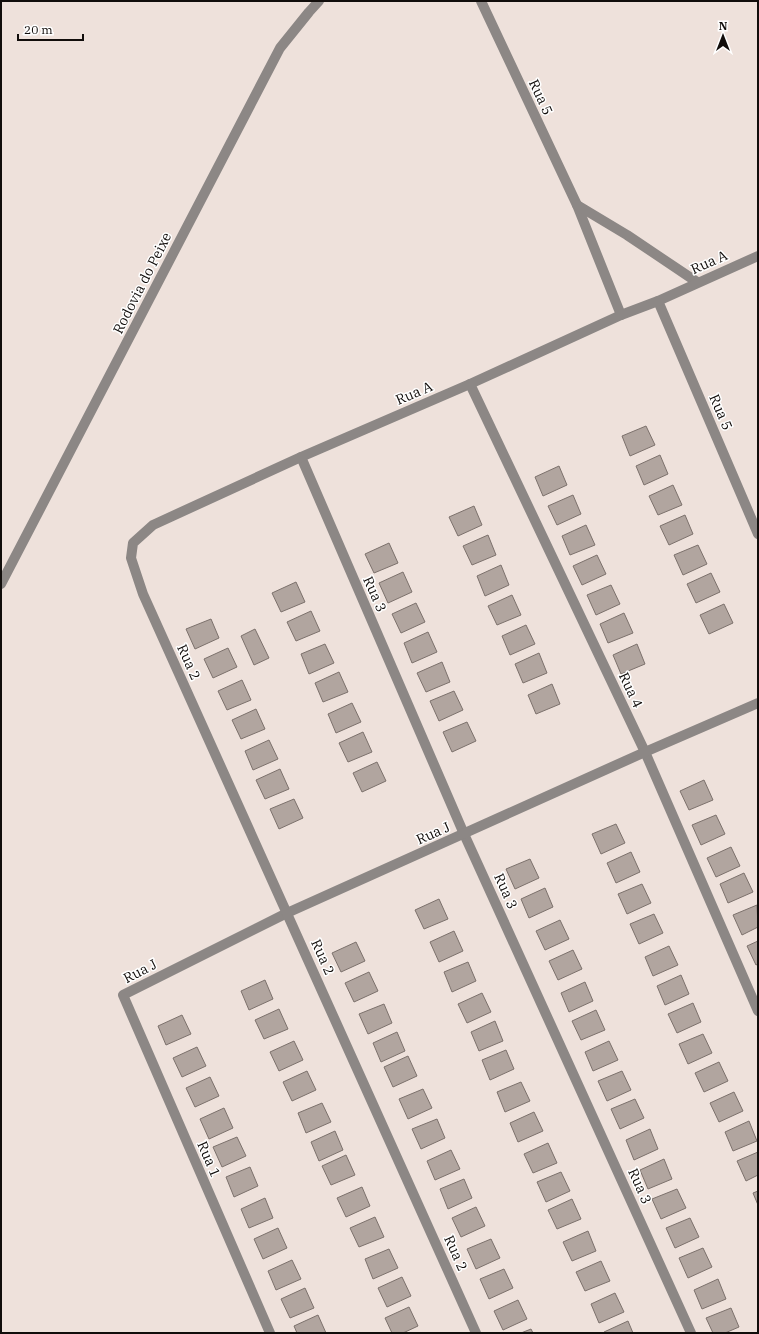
<svg xmlns="http://www.w3.org/2000/svg" width="759" height="1334" font-family="'IBM Plex Serif',serif">
<rect width="100%" height="100%" fill="#eee1db"/>
<g fill="#b1a59f" stroke="#7c716c">
<polygon points="646,426 655,445 630,456 622,436"/>
<polygon points="660,455 668,474 644,485 636,466"/>
<polygon points="559,466 567,485 543,496 535,477"/>
<polygon points="673,485 682,505 658,515 649,496"/>
<polygon points="573,495 581,514 557,525 548,506"/>
<polygon points="474,506 482,525 458,536 449,517"/>
<polygon points="685,515 693,534 669,545 660,526"/>
<polygon points="586,525 595,545 570,555 562,536"/>
<polygon points="488,535 496,555 472,565 463,546"/>
<polygon points="389,543 398,563 374,573 365,554"/>
<polygon points="698,545 707,564 683,575 674,555"/>
<polygon points="597,555 606,574 582,585 573,566"/>
<polygon points="501,565 509,585 485,596 477,576"/>
<polygon points="403,572 412,592 388,603 379,583"/>
<polygon points="711,573 720,592 696,603 687,584"/>
<polygon points="296,582 305,602 281,612 272,593"/>
<polygon points="611,585 620,604 596,615 587,595"/>
<polygon points="512,595 521,615 497,625 488,606"/>
<polygon points="416,603 425,622 401,633 392,614"/>
<polygon points="724,604 733,623 709,634 700,615"/>
<polygon points="311,611 320,631 296,641 287,622"/>
<polygon points="624,613 633,633 608,643 600,624"/>
<polygon points="211,619 219,638 195,649 186,629"/>
<polygon points="526,625 535,644 510,655 502,636"/>
<polygon points="255,629 269,658 254,665 241,636"/>
<polygon points="428,632 437,652 412,663 404,643"/>
<polygon points="325,644 334,663 309,674 301,654"/>
<polygon points="637,644 645,664 621,674 613,655"/>
<polygon points="228,648 237,667 213,678 204,659"/>
<polygon points="539,653 547,673 523,683 515,664"/>
<polygon points="442,662 450,682 426,692 417,673"/>
<polygon points="339,672 348,692 323,702 315,683"/>
<polygon points="242,680 251,700 227,710 218,691"/>
<polygon points="552,684 560,704 536,714 528,695"/>
<polygon points="454,691 463,710 439,721 430,701"/>
<polygon points="352,703 361,722 336,733 328,714"/>
<polygon points="256,709 265,729 241,739 232,720"/>
<polygon points="467,722 476,741 452,752 443,732"/>
<polygon points="363,732 372,752 348,762 339,743"/>
<polygon points="269,740 278,759 253,770 245,751"/>
<polygon points="377,762 386,781 362,792 353,773"/>
<polygon points="280,769 289,789 265,799 256,780"/>
<polygon points="704,780 713,800 689,810 680,791"/>
<polygon points="294,799 303,818 279,829 270,809"/>
<polygon points="716,815 725,834 701,845 692,825"/>
<polygon points="616,824 625,843 601,854 592,834"/>
<polygon points="731,847 740,866 716,877 707,858"/>
<polygon points="631,852 640,872 616,883 607,863"/>
<polygon points="530,859 539,878 515,889 506,869"/>
<polygon points="744,873 753,892 728,903 720,884"/>
<polygon points="642,884 651,903 627,914 618,894"/>
<polygon points="545,888 553,907 529,918 521,899"/>
<polygon points="439,899 448,919 424,929 415,910"/>
<polygon points="757,905 758,927 742,935 733,915"/>
<polygon points="654,914 663,933 639,944 630,924"/>
<polygon points="560,920 569,939 545,950 536,931"/>
<polygon points="454,931 463,951 439,962 430,942"/>
<polygon points="758,941 758,964 756,965 747,946"/>
<polygon points="356,942 365,961 341,972 332,953"/>
<polygon points="669,946 678,965 653,976 645,957"/>
<polygon points="573,950 582,969 558,980 549,961"/>
<polygon points="468,962 476,981 452,992 444,972"/>
<polygon points="369,972 378,991 354,1002 345,983"/>
<polygon points="681,975 689,994 665,1005 657,986"/>
<polygon points="265,980 273,999 249,1010 241,991"/>
<polygon points="585,982 593,1001 569,1012 561,993"/>
<polygon points="482,993 491,1012 467,1023 458,1004"/>
<polygon points="693,1003 701,1022 677,1033 668,1014"/>
<polygon points="384,1004 392,1023 368,1034 359,1014"/>
<polygon points="279,1009 288,1029 264,1039 255,1020"/>
<polygon points="596,1010 605,1030 581,1040 572,1021"/>
<polygon points="182,1015 191,1034 166,1045 158,1026"/>
<polygon points="495,1021 503,1041 479,1051 471,1032"/>
<polygon points="397,1032 405,1051 381,1062 373,1043"/>
<polygon points="703,1034 712,1053 688,1064 679,1044"/>
<polygon points="294,1041 303,1060 279,1071 270,1052"/>
<polygon points="609,1041 618,1060 593,1071 585,1052"/>
<polygon points="197,1047 206,1066 182,1077 173,1058"/>
<polygon points="506,1050 514,1069 490,1080 482,1060"/>
<polygon points="408,1056 417,1076 393,1087 384,1067"/>
<polygon points="719,1062 728,1081 704,1092 695,1073"/>
<polygon points="307,1071 316,1090 292,1101 283,1082"/>
<polygon points="622,1071 631,1090 607,1101 598,1081"/>
<polygon points="210,1077 219,1096 195,1107 186,1088"/>
<polygon points="521,1082 530,1101 505,1112 497,1092"/>
<polygon points="423,1089 432,1108 408,1119 399,1099"/>
<polygon points="734,1092 743,1111 719,1122 710,1103"/>
<polygon points="635,1099 644,1118 620,1129 611,1109"/>
<polygon points="322,1103 331,1122 306,1133 298,1113"/>
<polygon points="224,1108 233,1128 209,1139 200,1119"/>
<polygon points="534,1112 543,1131 518,1142 510,1123"/>
<polygon points="437,1119 445,1138 421,1149 412,1129"/>
<polygon points="749,1121 757,1141 733,1151 725,1132"/>
<polygon points="650,1129 658,1149 634,1160 626,1140"/>
<polygon points="335,1131 343,1150 319,1161 311,1142"/>
<polygon points="237,1137 246,1156 222,1167 213,1147"/>
<polygon points="548,1143 557,1163 533,1173 524,1154"/>
<polygon points="451,1150 460,1169 435,1180 427,1161"/>
<polygon points="758,1152 758,1175 746,1181 737,1161"/>
<polygon points="346,1155 355,1175 331,1185 322,1166"/>
<polygon points="664,1159 672,1179 648,1189 640,1170"/>
<polygon points="250,1167 258,1186 234,1197 226,1177"/>
<polygon points="561,1172 570,1191 546,1202 537,1182"/>
<polygon points="464,1179 472,1198 448,1209 440,1189"/>
<polygon points="362,1187 370,1206 346,1217 337,1198"/>
<polygon points="677,1189 686,1208 661,1219 652,1199"/>
<polygon points="758,1191 758,1205 753,1193"/>
<polygon points="265,1198 273,1218 249,1228 241,1209"/>
<polygon points="572,1199 581,1219 557,1229 548,1210"/>
<polygon points="476,1207 485,1226 461,1237 452,1218"/>
<polygon points="375,1217 384,1237 359,1247 350,1228"/>
<polygon points="690,1218 699,1237 675,1248 666,1228"/>
<polygon points="278,1228 287,1248 263,1259 254,1239"/>
<polygon points="588,1231 596,1251 572,1261 563,1242"/>
<polygon points="491,1239 500,1258 476,1269 467,1249"/>
<polygon points="703,1248 712,1267 688,1278 679,1258"/>
<polygon points="389,1249 398,1268 373,1279 365,1259"/>
<polygon points="292,1260 301,1279 276,1290 268,1271"/>
<polygon points="601,1261 610,1281 585,1291 576,1272"/>
<polygon points="504,1269 513,1288 489,1299 480,1279"/>
<polygon points="402,1277 411,1296 387,1307 378,1288"/>
<polygon points="718,1279 726,1299 702,1309 694,1290"/>
<polygon points="305,1288 314,1308 290,1318 281,1299"/>
<polygon points="615,1293 624,1312 599,1323 591,1304"/>
<polygon points="518,1300 527,1319 503,1330 494,1311"/>
<polygon points="409,1307 418,1326 403,1333 392,1333 385,1318"/>
<polygon points="731,1308 739,1327 725,1333 713,1333 706,1318"/>
<polygon points="318,1315 326,1333 297,1333 294,1326"/>
<polygon points="628,1321 633,1333 604,1333 604,1332"/>
<polygon points="531,1329 533,1333 521,1333"/>
</g>
<g fill="none" stroke-linecap="round" stroke-linejoin="round">
<g stroke="#8c8785" stroke-width="10">
<polyline points="481,1 577,205 621,315"/>
<polyline points="577,205 627,235 697,282"/>
<polyline points="658,301 758,534"/>
<polyline points="470,384 645,752 758,1011"/>
<polyline points="301,457 464,834 691,1333"/>
<polyline points="1,584 280,48 309,12 319,1"/>
<polyline points="270,1333 123,995 287,913 645,752 758,703"/>
<polyline points="476,1333 143,594 131,558 133,543 153,525 301,457 470,384 621,315 658,301 758,256"/>
</g>
</g>
<g text-anchor="middle" dominant-baseline="central" stroke-width="3" stroke-linejoin="round" paint-order="stroke">
<g font-size="14" fill="#110d0b" stroke="#fff">
<text transform="translate(541 97) rotate(65)">Rua 5</text>
<text transform="translate(709 262) rotate(-24)">Rua A</text>
<text transform="translate(142 283) rotate(-63)">Rodovia do Peixe</text>
<text transform="translate(414 393) rotate(-23)">Rua A</text>
<text transform="translate(721 412) rotate(67)">Rua 5</text>
<text transform="translate(375 594) rotate(66)">Rua 3</text>
<text transform="translate(189 662) rotate(66)">Rua 2</text>
<text transform="translate(631 690) rotate(65)">Rua 4</text>
<text transform="translate(433 833) rotate(-24)">Rua J</text>
<text transform="translate(506 891) rotate(66)">Rua 3</text>
<text transform="translate(323 957) rotate(66)">Rua 2</text>
<text transform="translate(140 971) rotate(-27)">Rua J</text>
<text transform="translate(209 1159) rotate(67)">Rua 1</text>
<text transform="translate(640 1186) rotate(66)">Rua 3</text>
<text transform="translate(456 1253) rotate(66)">Rua 2</text>
</g>
</g>
<rect width="759" height="1334" fill="none" stroke="#110d0b" stroke-width="4"/>
<g transform="translate(723 36)" stroke="#ffffff" stroke-width="3" paint-order="stroke">
<path d="M0-3L7 15L0 10L-7 15Z" fill="#110d0b"/>
<text y="-6" font-size="11" font-weight="bold" text-anchor="middle" fill="#110d0b">N</text>
</g>
<path d="M18 34v6h65v-6" fill="none" stroke="#110d0b" stroke-width="2"/>
<text x="24" y="34" font-size="12" fill="#110d0b" stroke="#ffffff" stroke-width="3" paint-order="stroke">20 m</text>
</svg>
